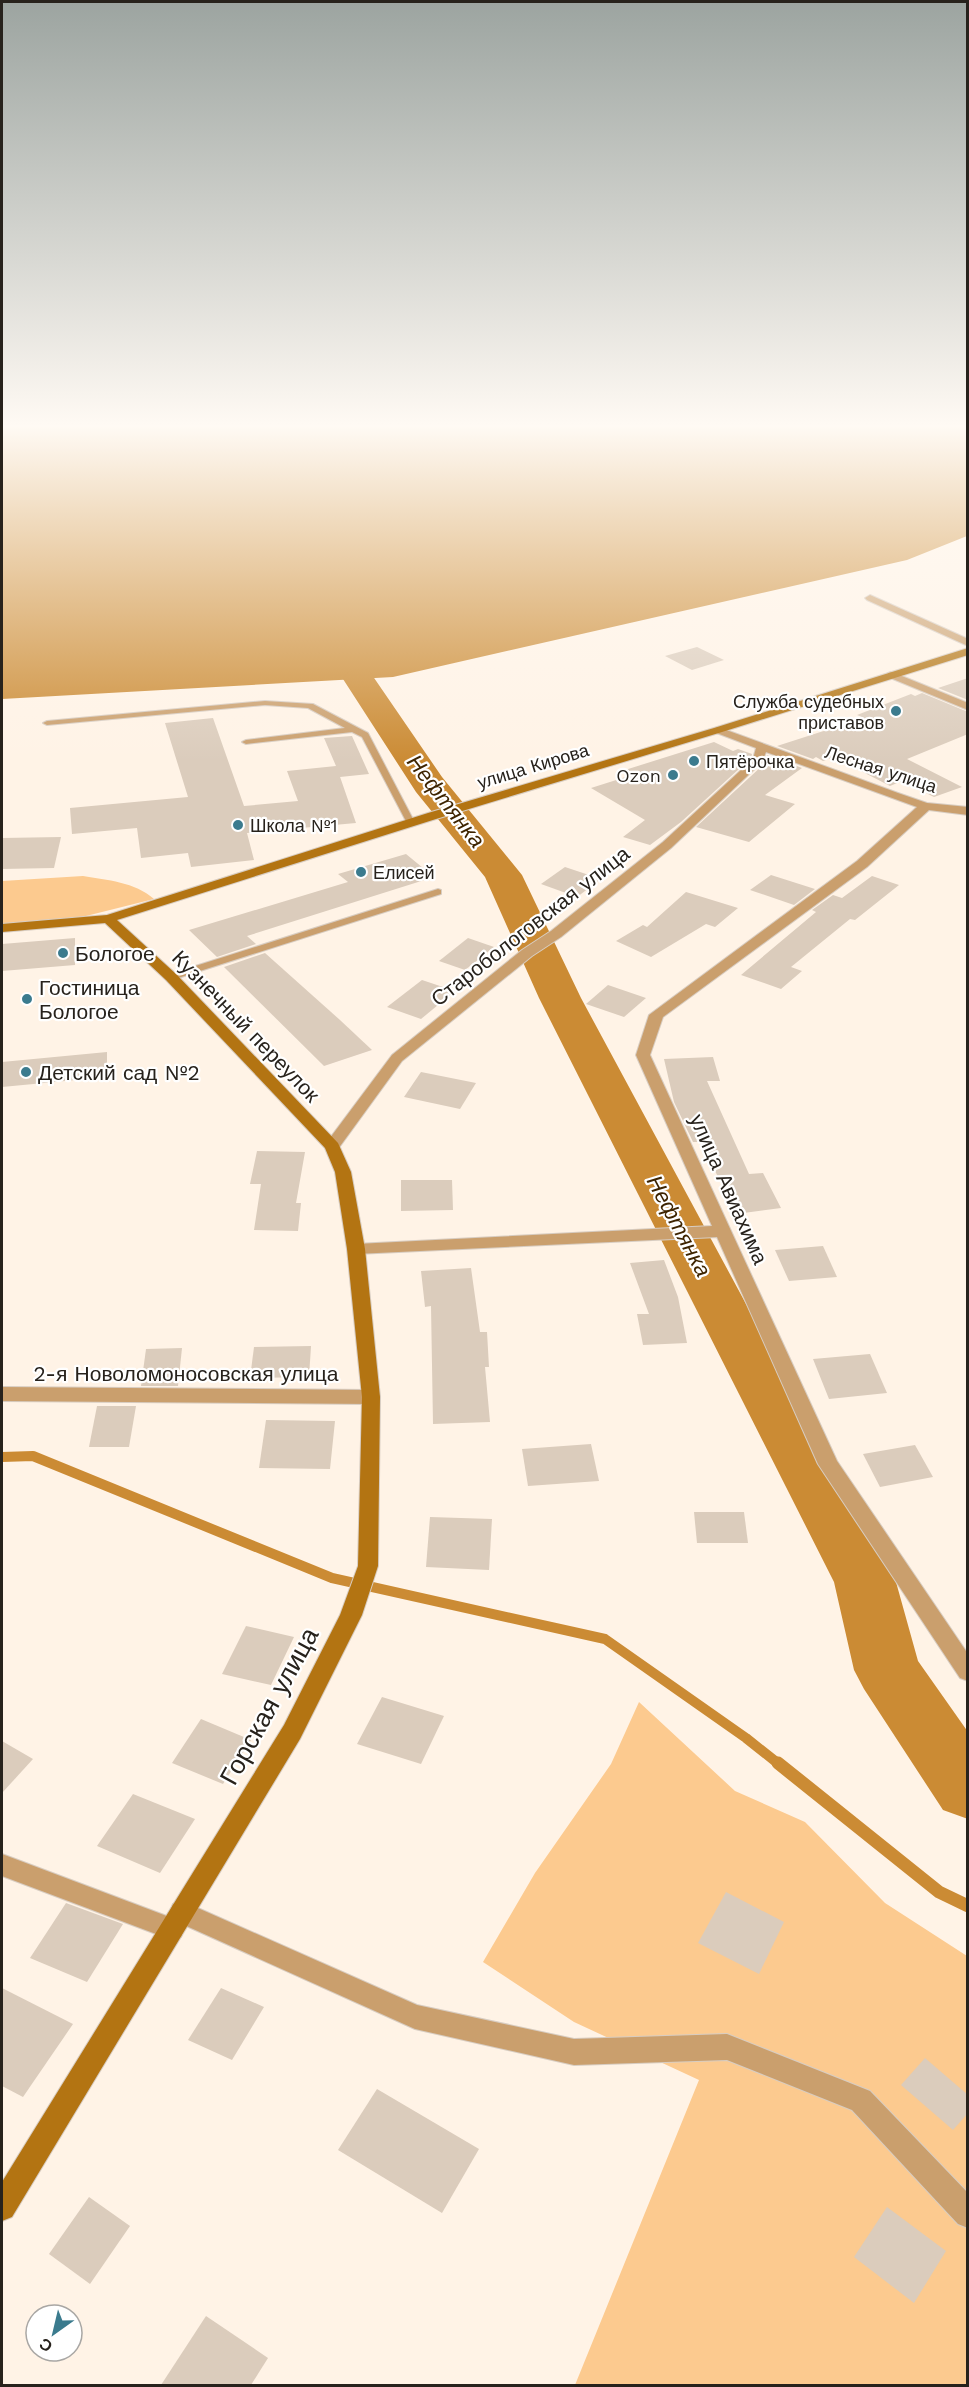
<svg xmlns="http://www.w3.org/2000/svg" width="969" height="2387" font-family="'Work Sans',sans-serif">
<rect width="100%" height="100%" fill="#fff3e6"/>
<g fill="#fcca8f">
<path d="M83,876c24,4 52,6 71,23l-84,21 -68,8v-47z"/>
<polygon points="639,1702 735,1791 805,1822 885,1903 967,1956 967,2385 575,2385 699,2080 574,2022 483,1962 535,1873 611,1764"/>
</g>
<polygon fill="#cb8b34" points="2,427 967,427 967,536 907,560 393,677 2,699"/>
<g fill="none" stroke-linecap="round" stroke-linejoin="round">
<polyline stroke="#cb8b34" stroke-width="10" points="2,1457 33,1456 332,1578 605,1639 746,1738 780,1765"/>
<polyline stroke="#cb8b34" stroke-width="13" points="778,1763 939,1892 968,1906"/>
<polygon fill="#cb8b34" fill-rule="evenodd" points="359,669 370,672 442,777 522,875 581,998 896,1582 918,1661 968,1732 968,1819 943,1810 864,1689 854,1670 834,1582 539,998 485,877 416,792 343,679 348,672"/>
</g>
<g fill="#dbccbc">
<polygon points="697,647 724,660 692,670 665,656"/>
<polygon points="968,678 968,700 938,688"/>
<polygon points="922,693 968,712 968,734 907,759 962,787 934,797 902,781 890,786 834,757 823,761 816,757 813,759 777,746 864,718 857,715 911,694 915,696"/>
<polygon points="213,718 244,806 298,801 287,771 336,766 324,738 352,736 369,774 340,777 338,771 356,823 247,833 254,860 191,867 188,853 141,858 137,828 72,834 70,808 188,797 165,723"/>
<polygon points="714,742 733,751 738,749 752,754 751,758 681,822 650,845 623,837 645,820 591,788 632,775 625,770"/>
<polygon points="767,755 802,768 765,795 795,804 749,842 696,827 764,764"/>
<polygon points="61,837 54,868 2,869 2,838"/>
<polygon points="406,854 434,877 247,936 256,944 217,957 189,930 348,882 338,874"/>
<polygon points="565,867 601,879 577,897 541,884"/>
<polygon points="771,875 815,889 794,905 750,890"/>
<polygon points="872,876 899,885 855,920 850,919 791,967 802,971 781,989 741,975 816,912 812,910 833,895 842,898"/>
<polygon points="686,892 738,908 715,927 706,924 651,957 616,941 643,925 647,927"/>
<polygon points="75,938 75,965 2,971 2,944"/>
<polygon points="468,938 494,947 465,970 439,961"/>
<polygon points="265,953 340,1020 372,1050 324,1066 224,967"/>
<polygon points="422,980 455,991 421,1019 387,1007"/>
<polygon points="608,985 646,998 624,1017 586,1004"/>
<polygon points="107,1052 107,1077 2,1087 2,1062"/>
<polygon points="713,1057 720,1081 707,1081 749,1174 763,1173 781,1208 736,1214 701,1142 693,1142 674,1102 664,1059"/>
<polygon points="421,1072 476,1083 460,1109 404,1097"/>
<polygon points="257,1151 305,1152 296,1203 301,1203 298,1231 254,1230 261,1184 250,1184"/>
<polygon points="401,1180 452,1180 453,1210 401,1211"/>
<polygon points="823,1246 837,1277 789,1281 775,1250"/>
<polygon points="664,1260 678,1297 687,1343 643,1345 637,1314 649,1314 630,1263"/>
<polygon points="471,1268 480,1332 487,1332 489,1367 485,1367 490,1422 433,1424 431,1306 425,1307 421,1271"/>
<polygon points="311,1346 309,1377 250,1378 254,1347"/>
<polygon points="182,1348 178,1386 141,1386 146,1349"/>
<polygon points="870,1354 887,1393 829,1399 813,1359"/>
<polygon points="97,1406 136,1406 129,1447 89,1447"/>
<polygon points="266,1420 335,1421 330,1469 259,1468"/>
<polygon points="591,1444 599,1481 528,1486 522,1449"/>
<polygon points="915,1445 933,1477 880,1487 863,1454"/>
<polygon points="694,1512 744,1512 748,1543 697,1543"/>
<polygon points="430,1517 492,1519 489,1570 426,1567"/>
<polygon points="246,1626 294,1637 271,1685 222,1674"/>
<polygon points="382,1697 444,1716 421,1764 357,1744"/>
<polygon points="201,1719 251,1740 223,1784 172,1763"/>
<polygon points="2,1741 33,1759 2,1793"/>
<polygon points="133,1794 195,1819 160,1873 97,1846"/>
<polygon points="726,1892 784,1922 759,1974 698,1943"/>
<polygon points="66,1903 123,1924 87,1982 30,1958"/>
<polygon points="2,1988 73,2024 23,2097 2,2086"/>
<polygon points="221,1988 264,2007 232,2060 188,2040"/>
<polygon points="925,2058 968,2095 968,2113 953,2130 901,2085"/>
<polygon points="377,2089 479,2149 442,2213 338,2150"/>
<polygon points="89,2197 130,2226 90,2284 49,2254"/>
<polygon points="887,2207 946,2251 914,2303 854,2257"/>
<polygon points="206,2316 268,2358 251,2385 161,2385"/>
</g>
<g fill="none" stroke-linecap="round" stroke-linejoin="round">
<g stroke="#d8cdc2" stroke-width="2">
<g id="service">
<polygon points="265,701 313,704 368,733 415,823 414,825 411,826 407,823 362,737 352,732 246,744 242,742 246,740 345,728 308,708 265,705 47,725 43,723 47,721"/>
<polygon points="438,889 441,890 441,894 175,979 171,980 166,977 167,975"/>
</g>
</g>
<g stroke="#d8cdc2" stroke-width="2">
<g id="minor">
<polygon points="870,595 968,639 968,646 867,600 865,598"/>
<polygon points="892,672 968,703 968,710 888,677 888,673"/>
<polygon points="718,727 898,793 927,803 968,807 968,815 929,810 867,867 663,1017 650,1055 837,1461 968,1654 968,1681 960,1678 818,1464 717,1237 356,1254 350,1253 347,1249 350,1245 356,1244 712,1226 636,1055 649,1015 857,861 917,807 766,752 762,762 671,848 561,937 532,956 402,1061 338,1149 326,1149 324,1146 392,1055 522,950 551,931 663,842 753,759 756,748 714,732 712,730"/>
<polygon points="2,1387 371,1390 378,1392 380,1397 378,1402 371,1404 2,1401"/>
<polygon points="2,1854 172,1918 170,1912 173,1904 182,1901 417,2005 574,2039 727,2034 870,2091 968,2193 968,2228 958,2224 852,2110 727,2060 574,2065 415,2029 182,1924 184,1929 181,1937 172,1940 2,1876"/>
</g>
</g>
<g stroke="#d8cdc2" stroke-width="2">
<polygon id="secondary" points="968,648 968,655 722,732 436,819 117,920 176,974 338,1143 351,1172 365,1249 380,1397 378,1566 362,1615 300,1739 12,2217 2,2221 2,2182 284,1725 340,1615 358,1566 362,1397 347,1249 335,1172 325,1148 166,980 105,923 2,932 2,924 107,915 428,813 714,728"/>
</g>
<use href="#service" fill="#ca9f6d" fill-rule="evenodd"/>
<use href="#minor" fill="#ca9f6d" fill-rule="evenodd"/>
<use href="#secondary" fill="#b37412" fill-rule="evenodd"/>
</g>
<linearGradient id="sky" x2="0" y2="1"><stop stop-color="#9ca4a0"/><stop offset="0.56" stop-color="#fffaf4"/><stop offset="1" stop-color="#fffaf4" stop-opacity="0"/></linearGradient>
<rect width="969" height="761" fill="url(#sky)"/>
<g fill="#3b7b8e" stroke="#fff" stroke-width="2">
<circle cx="896" cy="711" r="6"/>
<circle cx="694" cy="761" r="6"/>
<circle cx="673" cy="775" r="6"/>
<circle cx="238" cy="825" r="6"/>
<circle cx="361" cy="872" r="6"/>
<circle cx="63" cy="953" r="6"/>
<circle cx="27" cy="999" r="6"/>
<circle cx="26" cy="1072" r="6"/>
</g>
<g text-anchor="middle" dominant-baseline="central" stroke-width="4.5" stroke-linejoin="round" paint-order="stroke">
<g font-size="18" fill="#27221c" stroke="#fff" text-anchor="start">
<text x="884" y="701" text-anchor="end">Служба судебных<tspan x="884" dy="21">приставов</tspan></text>
<text x="706" y="761">Пятёрочка</text>
<text x="661" y="775" text-anchor="end">Ozon</text>
<text x="250" y="825">Школа №1</text>
<text x="373" y="872">Елисей</text>
</g>
<g font-size="18" fill="#27221c" stroke="#fff">
<text transform="translate(533 766) rotate(-17)">улица Кирова</text>
<text transform="translate(881 769) rotate(18)">Лесная улица</text>
</g>
<g font-size="21" fill="#27221c" stroke="#fff">
<text transform="translate(530 926) rotate(-38)">Старобологовская улица</text>
<text transform="translate(246 1026) rotate(46)">Кузнечный переулок</text>
<text transform="translate(729 1189) rotate(66)">улица Авиахима</text>
<text x="186" y="1373">2-я Новоломоносовская улица</text>
</g>
<g font-size="21" fill="#27221c" stroke="#fff" text-anchor="start">
<text x="75" y="953">Бологое</text>
<text x="39" y="987">Гостиница<tspan x="39" dy="24">Бологое</tspan></text>
<text x="38" y="1072">Детский сад №2</text>
</g>
<g font-size="22" font-style="italic" fill="#3e2400" stroke="#fff">
<text transform="translate(446 801) rotate(52)">Нефтянка</text>
<text transform="translate(679 1226) rotate(62)">Нефтянка</text>
</g>
<g font-size="26" fill="#27221c" stroke="#fff">
<text transform="translate(269 1706) rotate(-61)">Горская улица</text>
</g>
</g>
<rect width="969" height="2387" fill="none" stroke="#27221c" stroke-width="6"/>
<g transform="translate(54 2333) rotate(214)"><circle r="28" fill="#ffffff" stroke="#a9a7a4" stroke-width="1.5"/>
<path d="M0-4.5L10 22L0 15L-10 22Z" fill="#3b7b8e"/>
<text y="-9" font-size="16" font-weight="bold" text-anchor="middle" fill="#27221c">С</text>
</g>
</svg>
